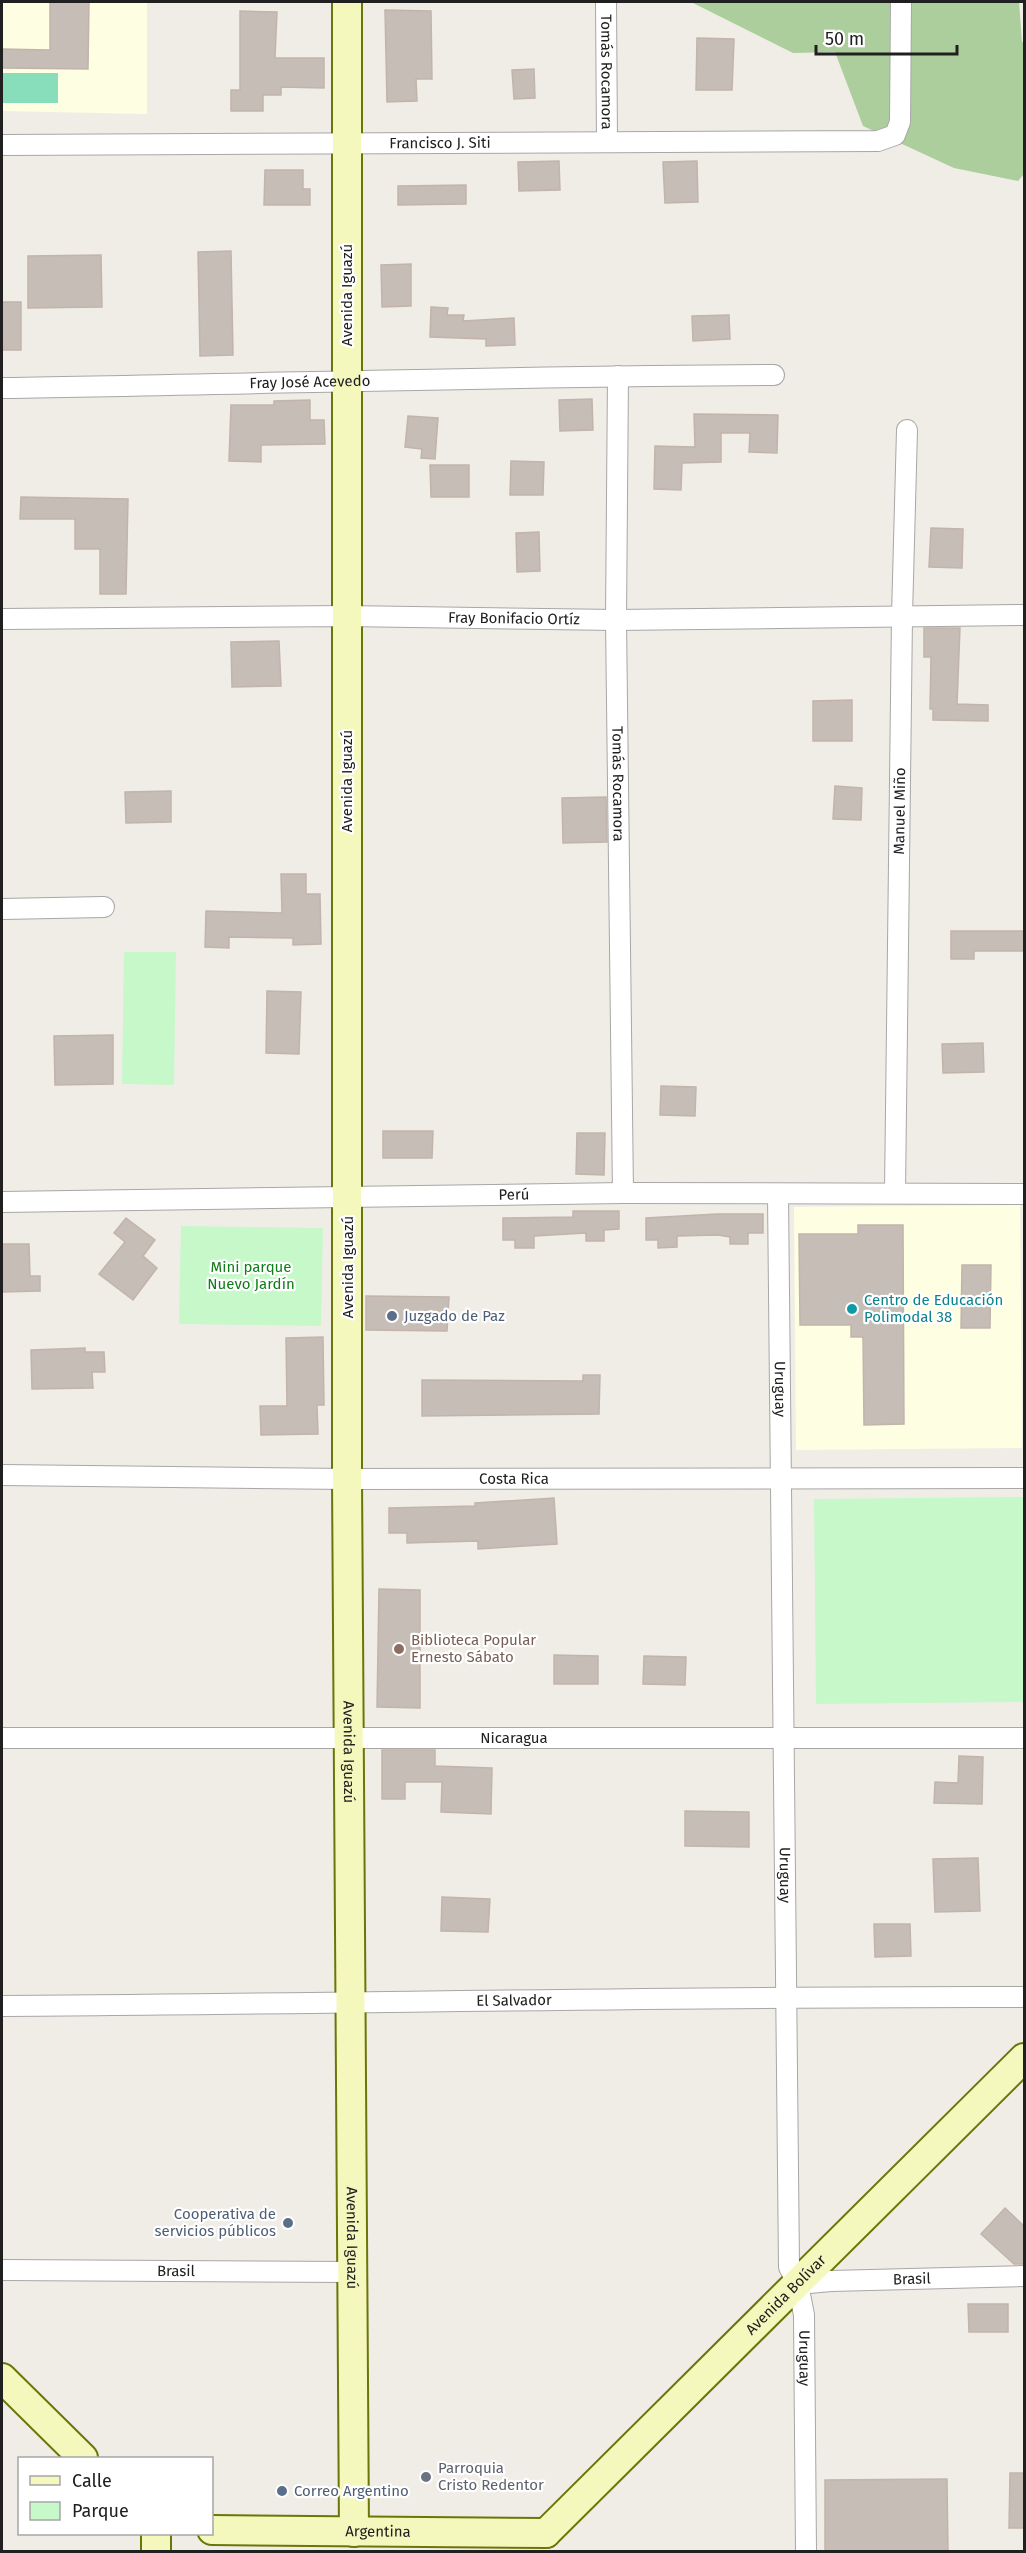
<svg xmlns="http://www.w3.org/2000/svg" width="1026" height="2553" font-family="'Fira Sans',sans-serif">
<rect width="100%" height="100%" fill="#f0ede7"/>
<g fill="#fefee2">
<polygon points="2,2 147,2 147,114 2,111"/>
<polygon points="1020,1205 1022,1448 796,1450 794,1207"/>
</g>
<polygon fill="#acce9d" points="691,2 1019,2 1022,42 1024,42 1024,174 1018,181 954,168 863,126 835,52 793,53"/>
<g fill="#c6f8ca">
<polygon points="124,952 176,952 174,1085 122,1084"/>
<polygon points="181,1226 323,1228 321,1326 179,1324"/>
<polygon points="1024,1497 1024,1702 816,1704 814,1499"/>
</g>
<rect fill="#8db" x="2" y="73" width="56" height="30"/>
<g fill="#c5bdb6" stroke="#c2b4aa" stroke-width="1.5">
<polygon points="50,2 89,2 88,69 2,68 2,49 50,50"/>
<polygon points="385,10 431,11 432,79 416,79 417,101 387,102"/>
<polygon points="240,11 277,12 275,58 324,58 324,88 281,87 281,95 263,95 263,111 231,111 231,90 240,90"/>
<polygon points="697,38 734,39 732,90 696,90"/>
<polygon points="534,69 535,98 514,99 512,70"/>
<polygon points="559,161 560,190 519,191 518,162"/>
<polygon points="697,161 698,202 665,203 663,162"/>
<polygon points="265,170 303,170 303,189 310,189 310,205 264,205"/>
<polygon points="466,185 466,204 398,205 398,186"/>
<polygon points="231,251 233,355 200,356 198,252"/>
<polygon points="101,255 102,307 28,308 28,256"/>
<polygon points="411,264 411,306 382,307 381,265"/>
<rect x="2" y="302" width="19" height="48"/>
<polygon points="431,307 448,308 447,315 464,315 463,321 514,318 515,345 486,346 486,339 430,337"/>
<polygon points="729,315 730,339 693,341 692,316"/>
<polygon points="592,399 593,430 560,431 559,400"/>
<polygon points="310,400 310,420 324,420 325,444 261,445 261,462 229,461 231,405 274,405 274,401"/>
<polygon points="694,414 778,415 777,453 749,452 750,433 721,433 721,462 682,463 681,490 654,489 655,446 695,447"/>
<polygon points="408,416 438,418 435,459 421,458 422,449 405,447"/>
<polygon points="511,461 544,462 543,495 510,495"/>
<polygon points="430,465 469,465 469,497 431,497"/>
<polygon points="21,497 128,499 126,594 100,594 100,549 75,549 75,519 20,519"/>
<polygon points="931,528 963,529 962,568 929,567"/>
<polygon points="539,532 540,571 517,572 516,533"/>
<polygon points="924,628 960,628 957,704 988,705 988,721 933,720 933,709 930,709 931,657 924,657"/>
<polygon points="279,641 281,686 232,687 231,642"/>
<polygon points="852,700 852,741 813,741 813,701"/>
<polygon points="835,786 862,788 861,820 833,819"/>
<polygon points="171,791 171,822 126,823 125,792"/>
<polygon points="606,797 607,842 563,843 562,798"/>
<polygon points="281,874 306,874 306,894 320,894 321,944 293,945 293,938 229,937 229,948 205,947 206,911 282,913"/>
<polygon points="951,931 1024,931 1024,951 974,951 974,959 951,959"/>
<polygon points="267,991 301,992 299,1054 266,1053"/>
<polygon points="113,1035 113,1084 55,1085 54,1036"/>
<polygon points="983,1043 984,1072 943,1073 942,1044"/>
<polygon points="661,1086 696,1087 695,1116 660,1115"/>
<polygon points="383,1131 433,1131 432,1158 383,1158"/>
<polygon points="577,1133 605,1133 604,1175 576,1174"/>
<polygon points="573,1211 619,1211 619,1229 604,1230 604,1241 586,1241 586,1233 534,1236 534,1248 515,1248 515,1240 503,1240 503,1218 573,1217"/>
<polygon points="717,1214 763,1214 763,1233 748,1233 748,1244 730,1244 730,1237 718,1235 677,1236 677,1247 658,1248 658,1240 646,1240 646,1218"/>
<polygon points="126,1218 155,1240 143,1256 157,1268 133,1300 99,1274 125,1242 114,1233"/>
<polygon points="858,1225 903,1225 904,1424 864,1425 863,1337 851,1337 851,1325 800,1325 799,1234 858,1234"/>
<polygon points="2,1244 29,1244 30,1276 40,1276 40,1291 2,1292"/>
<polygon points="962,1265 991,1265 990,1328 961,1328"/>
<polygon points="366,1296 449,1297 447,1331 366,1330"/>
<polygon points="323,1337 324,1405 317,1405 318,1434 261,1435 260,1406 287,1406 286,1338"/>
<polygon points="85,1348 85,1352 104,1352 105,1372 92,1372 93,1388 32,1389 31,1350"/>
<polygon points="583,1375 600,1375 599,1414 422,1416 422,1380 583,1381"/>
<polygon points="554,1498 557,1544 478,1549 478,1541 407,1543 407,1533 389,1533 389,1508 475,1506 475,1503"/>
<polygon points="379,1589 420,1590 420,1708 377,1707"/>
<polygon points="554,1655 598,1656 598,1684 554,1684"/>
<polygon points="644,1656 686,1657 685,1685 643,1684"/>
<polygon points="382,1750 435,1750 435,1766 492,1768 491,1814 441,1812 442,1782 405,1782 405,1799 382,1799"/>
<polygon points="959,1756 983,1757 982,1804 934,1803 935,1782 958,1783"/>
<polygon points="685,1811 749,1812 749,1847 685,1846"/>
<polygon points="978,1858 980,1911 935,1912 933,1859"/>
<polygon points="442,1897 490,1899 488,1932 441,1931"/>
<polygon points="874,1924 910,1924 911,1956 875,1957"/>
<polygon points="1005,2208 1024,2226 1024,2264 1014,2264 981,2234"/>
<polygon points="968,2304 1008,2304 1008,2332 969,2332"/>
<polygon points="1010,2473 1024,2473 1024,2528 1009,2528"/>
<polygon points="947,2479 948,2552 825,2552 825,2480"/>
</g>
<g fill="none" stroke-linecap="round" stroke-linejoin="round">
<g stroke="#a7a7a7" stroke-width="22">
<g id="minor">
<path id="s1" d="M606,2l1,140"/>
<path id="s2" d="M2,145l876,-4 17,-6 5,-13 1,-120"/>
<path id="s3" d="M618,376l-2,244 7,573"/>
<path id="s4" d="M2,388c257,-4 515,-12 772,-13"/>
<path id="s5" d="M2,619l344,-3 270,4 408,-5"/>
<polyline points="2,909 104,907"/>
<path id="s6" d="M895,1192l7,-576 5,-186"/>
<path id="s7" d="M778,1195l11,1072 9,17 6,31 2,237"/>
<path id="s8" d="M2,1202l621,-9 401,1"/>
<path id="s9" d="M2,1475l345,4 677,-1"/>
<path id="s10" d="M2,1738h1022"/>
<path id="s11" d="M2,2006c341,-2 681,-10 1022,-9"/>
<path id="s12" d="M2,2270l350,2"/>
<path id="s13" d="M798,2284l33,-3 193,-5"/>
</g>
</g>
<g stroke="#6b7608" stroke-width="32">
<g id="secondary">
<path id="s14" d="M347,2v1477l7,1053"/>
<polyline points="2,2378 83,2458"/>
<path id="s15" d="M212,2530l334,3"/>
<path id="s16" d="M546,2533l478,-475"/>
<polyline points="156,2552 156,2534"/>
</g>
</g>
<use href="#minor" stroke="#fff" stroke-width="20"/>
<use href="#secondary" stroke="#f5f8bd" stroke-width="28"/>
</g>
<circle fill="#0f9aa8" stroke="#fff" stroke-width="2" cx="852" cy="1309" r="6"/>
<g fill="#5c6f8a" stroke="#fff" stroke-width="2">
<circle cx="392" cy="1316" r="6"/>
<circle cx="288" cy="2223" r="6"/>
<circle cx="282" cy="2491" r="6"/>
</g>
<circle fill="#8d6e63" stroke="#fff" stroke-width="2" cx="399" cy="1649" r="6"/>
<circle fill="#6b7280" stroke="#fff" stroke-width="2" cx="426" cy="2477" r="6"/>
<g text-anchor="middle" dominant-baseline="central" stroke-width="4.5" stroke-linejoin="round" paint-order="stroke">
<g font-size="15" fill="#202020" stroke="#fff">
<text stroke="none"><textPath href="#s1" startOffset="70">Tomás Rocamora</textPath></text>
<text stroke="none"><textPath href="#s2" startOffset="438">Francisco J. Siti</textPath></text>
<text transform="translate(347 295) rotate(-90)">Avenida Iguazú</text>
<text stroke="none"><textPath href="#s4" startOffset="308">Fray José Acevedo</textPath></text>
<text stroke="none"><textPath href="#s5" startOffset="512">Fray Bonifacio Ortíz</textPath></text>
<text transform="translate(347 781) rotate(-90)">Avenida Iguazú</text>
<text stroke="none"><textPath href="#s3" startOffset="408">Tomás Rocamora</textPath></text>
<text stroke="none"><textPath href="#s6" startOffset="381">Manuel Miño</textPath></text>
<text stroke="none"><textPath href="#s8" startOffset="512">Perú</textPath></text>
<text transform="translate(348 1267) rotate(-90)">Avenida Iguazú</text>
<text stroke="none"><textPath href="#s7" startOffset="194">Uruguay</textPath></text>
<text stroke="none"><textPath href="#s9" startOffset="512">Costa Rica</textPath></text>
<text stroke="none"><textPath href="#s10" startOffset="512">Nicaragua</textPath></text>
<text stroke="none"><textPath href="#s14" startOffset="1750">Avenida Iguazú</textPath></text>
<text stroke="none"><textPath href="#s7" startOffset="680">Uruguay</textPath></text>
<text stroke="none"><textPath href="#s11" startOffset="512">El Salvador</textPath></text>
<text stroke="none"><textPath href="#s14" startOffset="2236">Avenida Iguazú</textPath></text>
<text stroke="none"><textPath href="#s12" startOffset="174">Brasil</textPath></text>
<text stroke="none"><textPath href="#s13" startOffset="114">Brasil</textPath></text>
<text stroke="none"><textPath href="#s16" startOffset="338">Avenida Bolívar</textPath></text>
<text stroke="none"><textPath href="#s7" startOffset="1166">Uruguay</textPath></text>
<text stroke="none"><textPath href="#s15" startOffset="166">Argentina</textPath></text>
</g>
<g font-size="15" fill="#0f7d18" stroke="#fff">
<text x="251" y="1267">Mini parque<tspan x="251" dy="17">Nuevo Jardín</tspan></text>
</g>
<g font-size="15" fill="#0d838f" stroke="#fff" text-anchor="start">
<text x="864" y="1300">Centro de Educación<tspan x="864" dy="17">Polimodal 38</tspan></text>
</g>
<g font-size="15" fill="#4e5e75" stroke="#fff" text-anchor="start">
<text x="404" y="1316">Juzgado de Paz</text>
<text x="276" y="2214" text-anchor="end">Cooperativa de<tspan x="276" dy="17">servicios públicos</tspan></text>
<text x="294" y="2491">Correo Argentino</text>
</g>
<g font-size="15" fill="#785e54" stroke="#fff" text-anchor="start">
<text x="411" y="1640">Biblioteca Popular<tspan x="411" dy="17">Ernesto Sábato</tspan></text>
</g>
<g font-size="15" fill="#5b616d" stroke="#fff" text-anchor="start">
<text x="438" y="2468">Parroquia<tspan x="438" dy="17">Cristo Redentor</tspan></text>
</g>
</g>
<rect width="1026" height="2553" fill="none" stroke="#202020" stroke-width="6"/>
<rect x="18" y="2457" width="195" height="78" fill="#ffffff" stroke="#a6a6a6" stroke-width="1.5"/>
<rect x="30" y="2476" width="30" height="9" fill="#f5f8bd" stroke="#a6a6a6" stroke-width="1.5"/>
<text x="72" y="2487" font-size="18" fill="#202020">Calle</text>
<rect x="30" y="2502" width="30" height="18" fill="#c6f8ca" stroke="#a6a6a6" stroke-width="1.5"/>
<text x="72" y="2517" font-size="18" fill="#202020">Parque</text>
<path d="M816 45v9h141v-9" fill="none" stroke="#202020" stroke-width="3"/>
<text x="825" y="45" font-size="18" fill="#202020" stroke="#ffffff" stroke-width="4.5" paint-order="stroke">50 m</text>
</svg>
